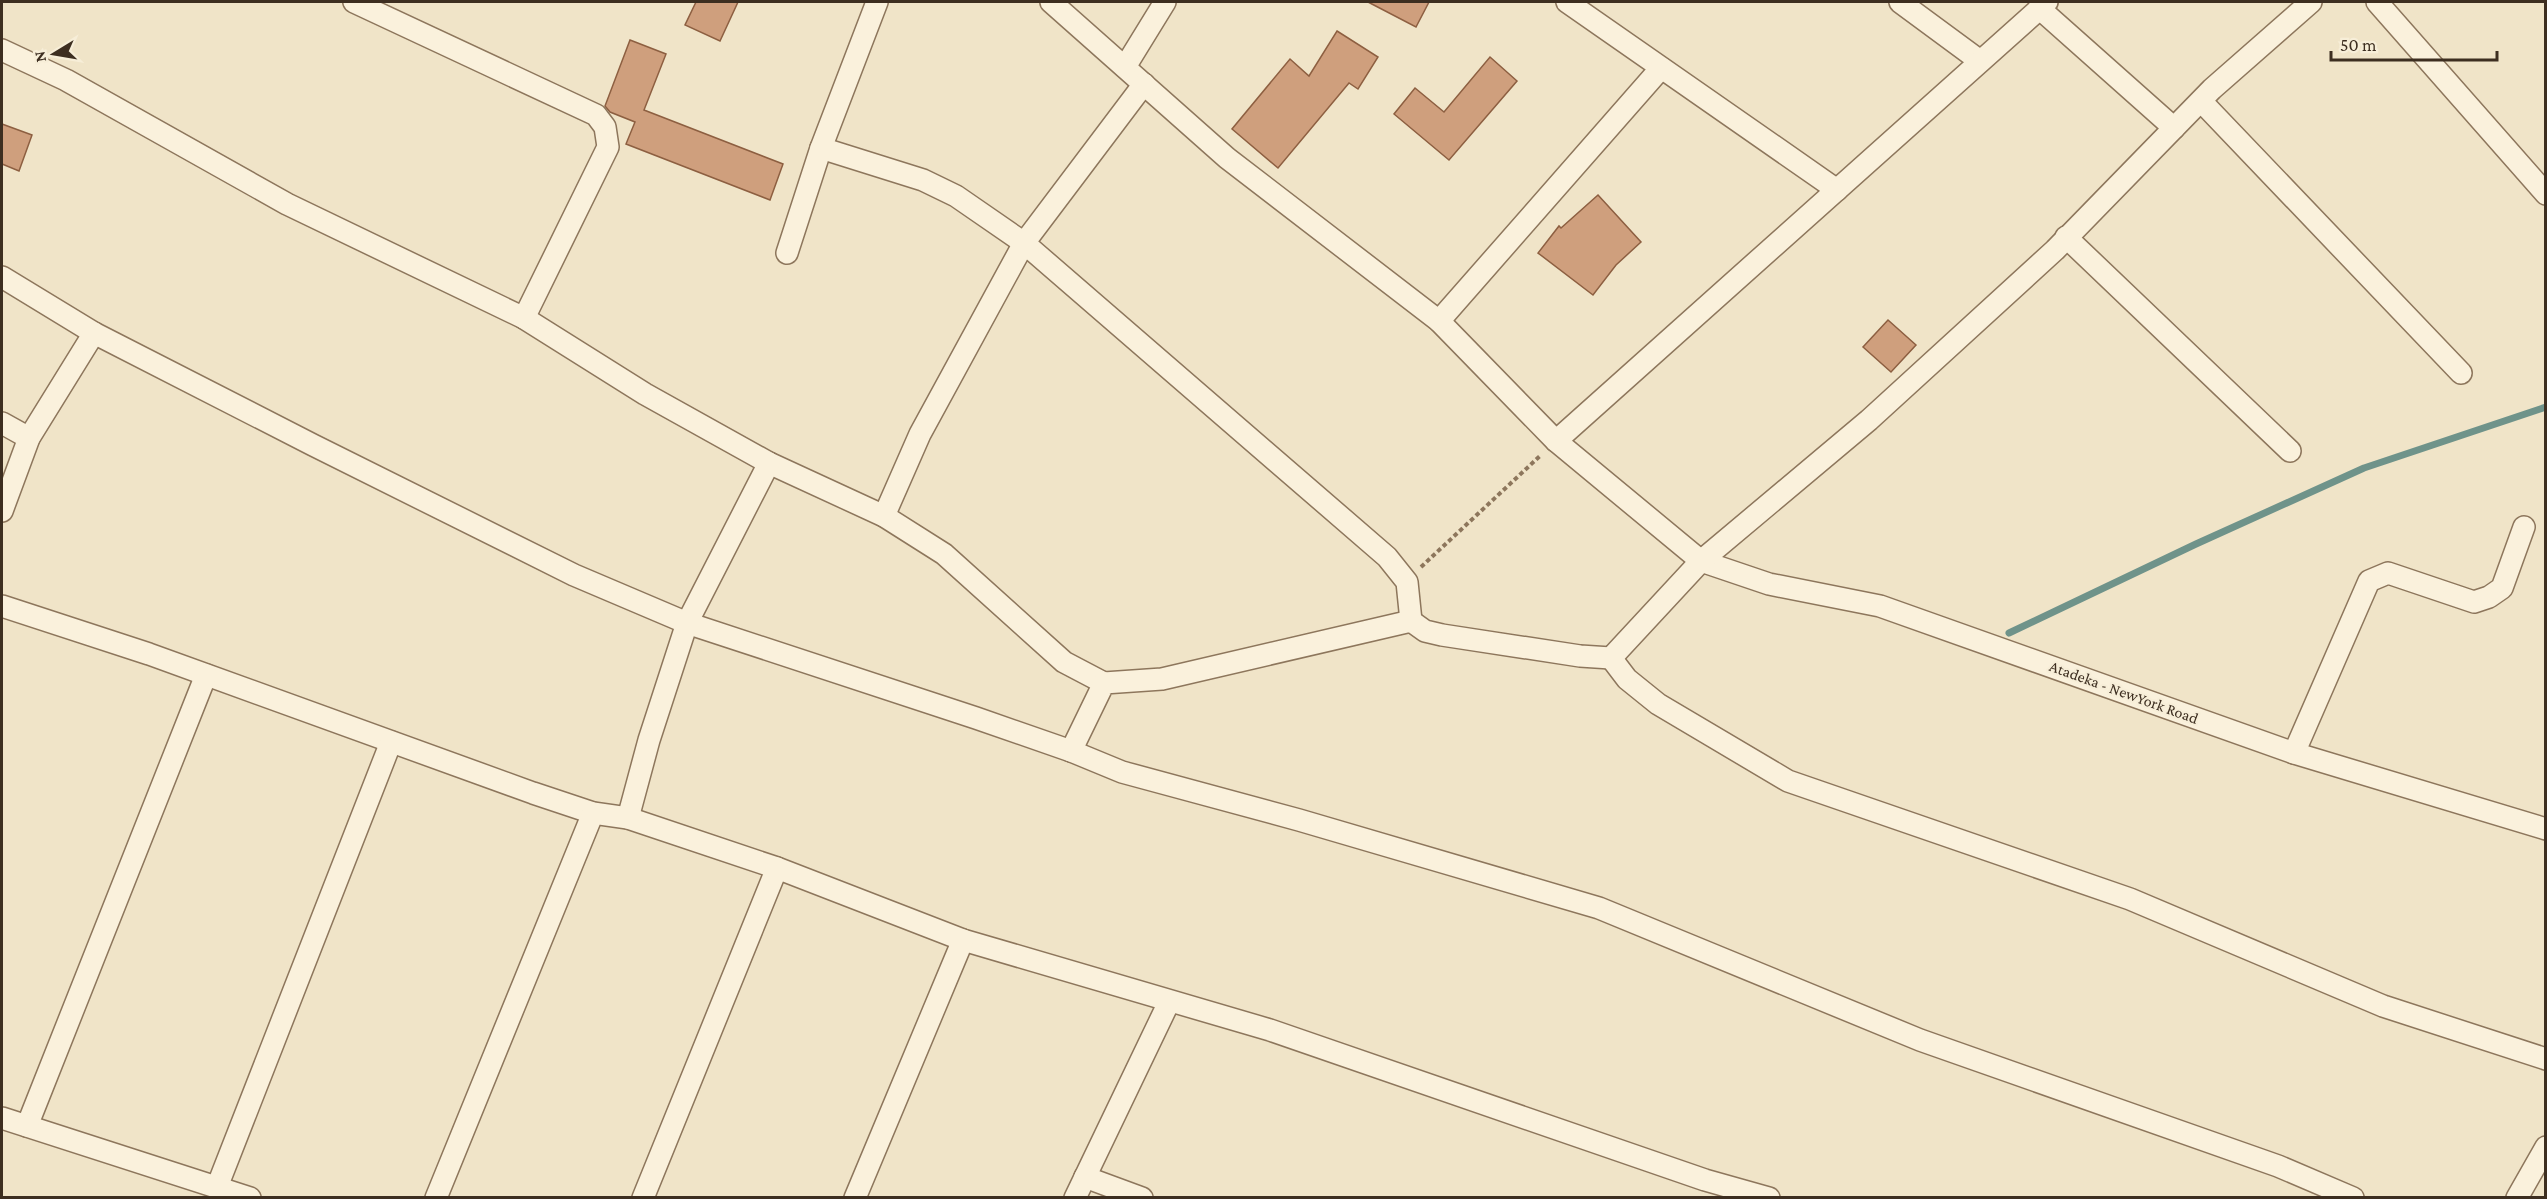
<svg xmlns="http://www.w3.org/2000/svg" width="2547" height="1199" font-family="'Crimson Pro',serif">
<rect width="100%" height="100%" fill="#f0e4c8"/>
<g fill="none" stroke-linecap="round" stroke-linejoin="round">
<polyline stroke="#6f938a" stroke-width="7" points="2009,633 2196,544 2364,468 2546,407"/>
</g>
<g fill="#cf9f7d" stroke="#8d5f41" stroke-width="1.5">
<polygon points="696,2 738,2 720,41 685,25"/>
<polygon points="1368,2 1429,2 1416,27"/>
<polygon points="1337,31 1378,57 1358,89 1349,83 1278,168 1232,129 1290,59 1309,76"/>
<polygon points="630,40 666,54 644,110 783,164 770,200 626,144 635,122 610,112 605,106"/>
<polygon points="1490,57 1517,81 1449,160 1394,114 1415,88 1444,112"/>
<polygon points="2,124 32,135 19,171 2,164"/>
<polygon points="1598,195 1641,242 1616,265 1593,295 1538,253 1559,226 1561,228"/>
<polygon points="1888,320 1916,345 1891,372 1863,347"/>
</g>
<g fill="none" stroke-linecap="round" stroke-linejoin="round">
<g stroke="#8d765c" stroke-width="24">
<g id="minor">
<polyline points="354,2 596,115 605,127 608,147 524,318"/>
<polyline points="1051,2 1227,158 1439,321 1556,441 1701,561 1769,584 1880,606 2294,753 2546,829"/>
<polyline points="1567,2 1837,190"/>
<polyline points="1900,2 1980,61"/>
<polyline points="2377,2 2546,194"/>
<polyline points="2039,8 2174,128"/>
<polyline points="2,50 66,80 287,204 524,318 645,394 769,463 884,516 944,554 1064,662 1104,683"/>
<polyline points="1125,67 1165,2"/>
<polyline points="2201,101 2461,373"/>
<polyline points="821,148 923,180 956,196 1024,243 1387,557 1407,582 1411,621"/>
<polyline points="2066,237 2290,451"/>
<polyline points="787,253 821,148 877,2"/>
<polyline points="2,277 94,333 313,445 574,575 687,623 976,718 1071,751 1122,772 1299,820 1599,908 1920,1040 2278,1166 2353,1198"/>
<polyline points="1439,321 1661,68"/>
<polyline points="2,423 29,438"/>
<polyline points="1556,441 2047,2"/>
<polyline points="2,511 29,438 94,333"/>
<polyline points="884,516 920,434 1024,243 1144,84"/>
<polyline points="2,606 149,654 533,793 593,813 628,818 777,868 963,940 1270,1030 1705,1180 1769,1198"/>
<polyline points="1611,658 1627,679 1658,704 1788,781 2130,899 2383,1006 2546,1059"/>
<polyline points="1071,751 1104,683 1162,679 1411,621 1425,631 1442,635 1580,656 1611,658 1701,561 1869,420 2055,250 2212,89 2311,2"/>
<polyline points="2294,753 2369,581 2388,573 2474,602 2489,597 2502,588 2524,527"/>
<polyline points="628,818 649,740 687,623 769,463"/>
<polyline points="2,1118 250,1198"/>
<polyline points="27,1126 206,675"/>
<polyline points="1085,1177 1142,1198"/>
<polyline points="217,1187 391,742"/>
<polyline points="436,1198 593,813"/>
<polyline points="643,1198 777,868"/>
<polyline points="855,1198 963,940"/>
<polyline points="1075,1198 1169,1002"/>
<polyline points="2517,1198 2546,1147"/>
</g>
</g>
<polyline stroke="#8d765c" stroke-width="4" stroke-dasharray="4.5 3" stroke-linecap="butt" points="1421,567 1541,455"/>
<use href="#minor" stroke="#faf1dc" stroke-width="21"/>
</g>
<g text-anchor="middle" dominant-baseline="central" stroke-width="4.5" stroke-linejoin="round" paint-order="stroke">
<g font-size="16" fill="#3d2e20" stroke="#f7eed8">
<text transform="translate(2124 692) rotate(20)">Atadeka - NewYork Road</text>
</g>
</g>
<rect width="2547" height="1199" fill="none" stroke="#3d2e20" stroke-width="6"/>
<g transform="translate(54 54) rotate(259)" stroke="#f7eed8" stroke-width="4.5" paint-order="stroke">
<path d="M0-4.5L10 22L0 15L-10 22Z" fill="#3d2e20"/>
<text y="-9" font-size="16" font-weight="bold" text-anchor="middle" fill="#3d2e20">N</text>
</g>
<path d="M2331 51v9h166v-9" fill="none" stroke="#3d2e20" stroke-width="3"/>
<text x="2340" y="51" font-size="18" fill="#3d2e20" stroke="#f7eed8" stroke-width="4.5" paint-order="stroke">50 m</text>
</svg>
